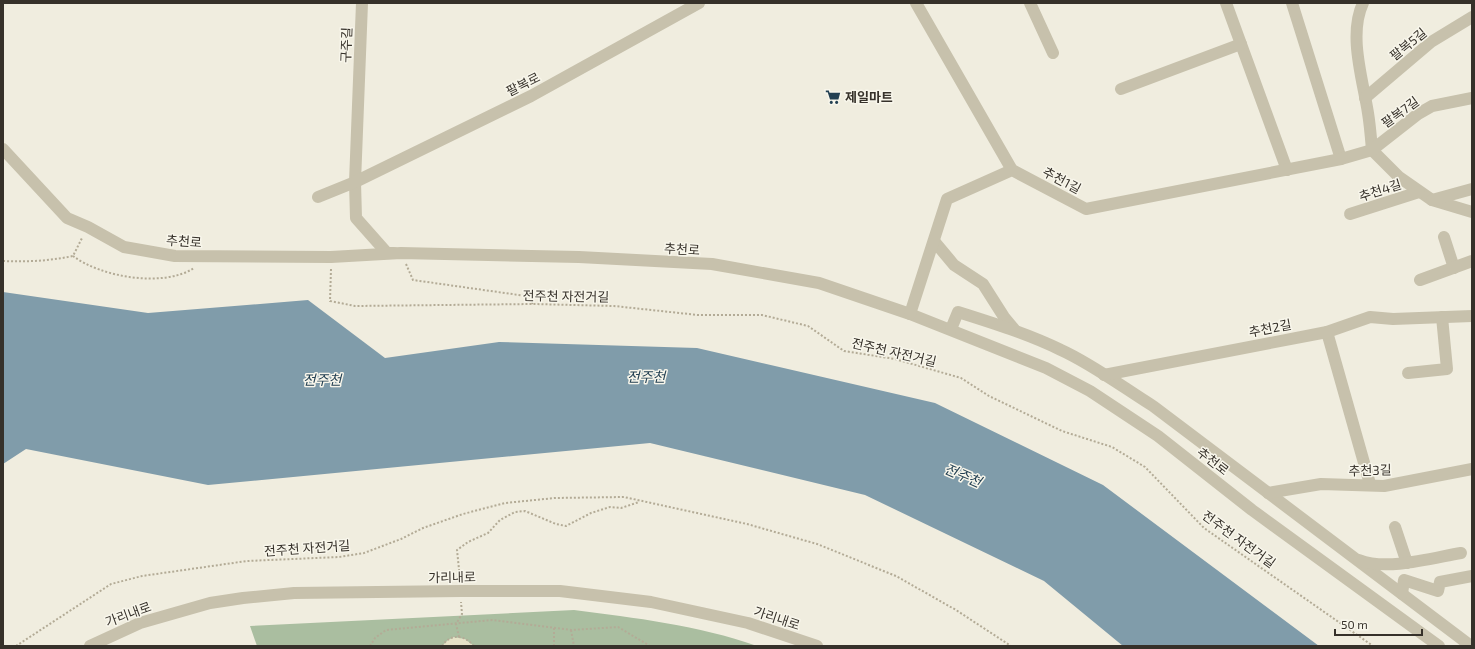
<svg xmlns="http://www.w3.org/2000/svg" width="1475" height="649" font-family="'Exo 2','Noto Sans KR',sans-serif">
<rect width="100%" height="100%" fill="#f0eddf"/>
<path fill="#aabea0" d="M574,610c61,8 124,15 183,36h-500l-7,-20z"/>
<polygon fill="#e6e2c7" points="454,637 465,639 474,646 442,646 448,640"/>
<polygon fill="#809caa" points="3,292 148,313 308,300 385,358 499,342 697,348 935,403 1103,485 1319,646 1123,646 1044,581 865,495 650,443 208,485 26,449 3,464"/>
<g fill="none" stroke-linecap="round" stroke-linejoin="round">
<g stroke="#b3ab96" stroke-width="2" stroke-dasharray="2 2" stroke-linecap="butt">
<path d="M73,256c28,21 90,32 121,12"/>
<path d="M3,261c24,1 46,0 70,-5l9,-18"/>
<polyline points="406,264 413,280 526,296 533,304"/>
<polyline points="331,269 330,301 355,306 533,304 614,306 698,315 762,315 808,326 844,351 895,359 961,378 989,396 1062,431 1112,447 1145,467 1204,528 1373,646"/>
<polyline points="460,579 457,550 468,542 488,533 500,520 515,512 525,511 556,524 566,526 591,513 610,507 621,508 639,502"/>
<polyline points="554,628 554,646"/>
<polyline points="571,630 574,646"/>
<polyline points="459,637 456,624 462,614 461,602"/>
<polyline points="16,646 111,584 142,576 247,561 339,557 364,553 401,539 423,528 463,514 505,503 555,498 624,497 747,524 817,544 896,576 956,610 1011,646"/>
<polyline points="313,646 334,646"/>
<polyline points="370,646 375,638 386,630 492,620 571,630 618,627 650,646"/>
<path d="M442,646c8,-13 23,-11 32,0"/>
</g>
<g stroke="#c7c1ac" stroke-width="12">
<polyline points="362,3 355,182 356,218 387,253 394,253"/>
<polyline points="916,3 1012,170"/>
<polyline points="1030,3 1053,53"/>
<polyline points="1226,3 1287,170"/>
<polyline points="1292,3 1341,159"/>
<path d="M1363,3c-15,32 0,77 5,110 2,12 3,25 4,37"/>
<polyline points="1121,89 1241,44"/>
<polyline points="1365,98 1431,42 1472,17"/>
<polyline points="3,149 67,218 88,227 124,247 175,256 331,257 401,253 579,257 712,264 819,283 910,314 1046,368 1090,391 1158,436 1252,510 1439,646"/>
<polyline points="1372,150 1399,177 1432,200 1472,212"/>
<polyline points="318,197 355,182 531,96 699,3"/>
<polyline points="1432,200 1472,189"/>
<polyline points="1350,214 1419,192"/>
<polyline points="1444,237 1454,268"/>
<polyline points="934,241 954,265 983,284 1004,317 1014,329"/>
<polyline points="1420,280 1472,261"/>
<polyline points="910,314 947,199 1012,170 1086,209 1341,159 1372,150 1418,114 1432,106 1472,98"/>
<path d="M951,329l7,-17c35,11 70,22 103,38 31,14 63,38 92,56l318,240"/>
<polyline points="1327,332 1370,484"/>
<polyline points="1408,373 1447,369 1442,317"/>
<polyline points="1104,375 1327,332 1370,317 1393,319 1472,316"/>
<polyline points="1268,493 1321,484 1384,486 1472,469"/>
<polyline points="1395,527 1407,563"/>
<path d="M1359,560c28,11 73,-2 102,-7"/>
<polyline points="1402,594 1404,580 1438,591 1440,582 1472,576"/>
<polyline points="90,646 140,623 210,603 243,598 294,593 461,591 560,591 651,602 748,623 817,646"/>
</g>
</g>
<defs>
<g id="supermarket-bare" transform="scale(1.2)"><path d="M-6-5.5h2.5l.6 2H6L4.5 2H-2.5L-4.4-4H-6ZM-1.5 3.2a1.3 1.3 0 1 0 .1 0ZM3 3.2a1.3 1.3 0 1 0 .1 0Z" fill="#244153" stroke="#f8f6eb" stroke-width="2.5" paint-order="stroke"/></g>
</defs>
<g fill-rule="evenodd">
<use href="#supermarket-bare" x="833" y="97"/>
</g>
<g text-anchor="middle" dominant-baseline="central" stroke-width="3" stroke-linejoin="round" paint-order="stroke">
<g font-size="13" fill="#36312a" stroke="#f8f6eb">
<text transform="translate(1408 44) rotate(-39)">팔복5길</text>
<text transform="translate(346 45) rotate(-88)">구주길</text>
<text transform="translate(523 84) rotate(-27)">팔복로</text>
<text transform="translate(1400 112) rotate(-36)">팔복7길</text>
<text transform="translate(1062 180) rotate(28)">추천1길</text>
<text transform="translate(1380 190) rotate(-18)">추천4길</text>
<text transform="translate(184 241) rotate(4)">추천로</text>
<text transform="translate(682 249) rotate(3)">추천로</text>
<text transform="translate(566 296) rotate(1)">전주천 자전거길</text>
<text transform="translate(1270 328) rotate(-11)">추천2길</text>
<text transform="translate(894 352) rotate(13)">전주천 자전거길</text>
<text transform="translate(1213 461) rotate(38)">추천로</text>
<text transform="translate(1370 470) rotate(-1)">추천3길</text>
<text transform="translate(1239 539) rotate(36)">전주천 자전거길</text>
<text transform="translate(307 548) rotate(-4)">전주천 자전거길</text>
<text transform="translate(452 577) rotate(-1)">가리내로</text>
<text transform="translate(128 614) rotate(-20)">가리내로</text>
<text transform="translate(777 618) rotate(18)">가리내로</text>
</g>
<g font-size="13" font-weight="bold" fill="#36312a" stroke="#f8f6eb" text-anchor="start">
<text x="845" y="97">제일마트</text>
</g>
<g font-size="14" font-style="italic" fill="#244153" stroke="#f8f6eb">
<text x="646" y="376">전주천</text>
<text x="322" y="379">전주천</text>
<text transform="translate(963 475) rotate(23)">전주천</text>
</g>
</g>
<rect width="1475" height="649" fill="none" stroke="#36312a" stroke-width="8"/>
<path d="M1335 629v6h87v-6" fill="none" stroke="#36312a" stroke-width="2"/>
<text x="1341" y="629" font-size="12" fill="#36312a" stroke="#f8f6eb" stroke-width="3" paint-order="stroke">50 m</text>
</svg>
